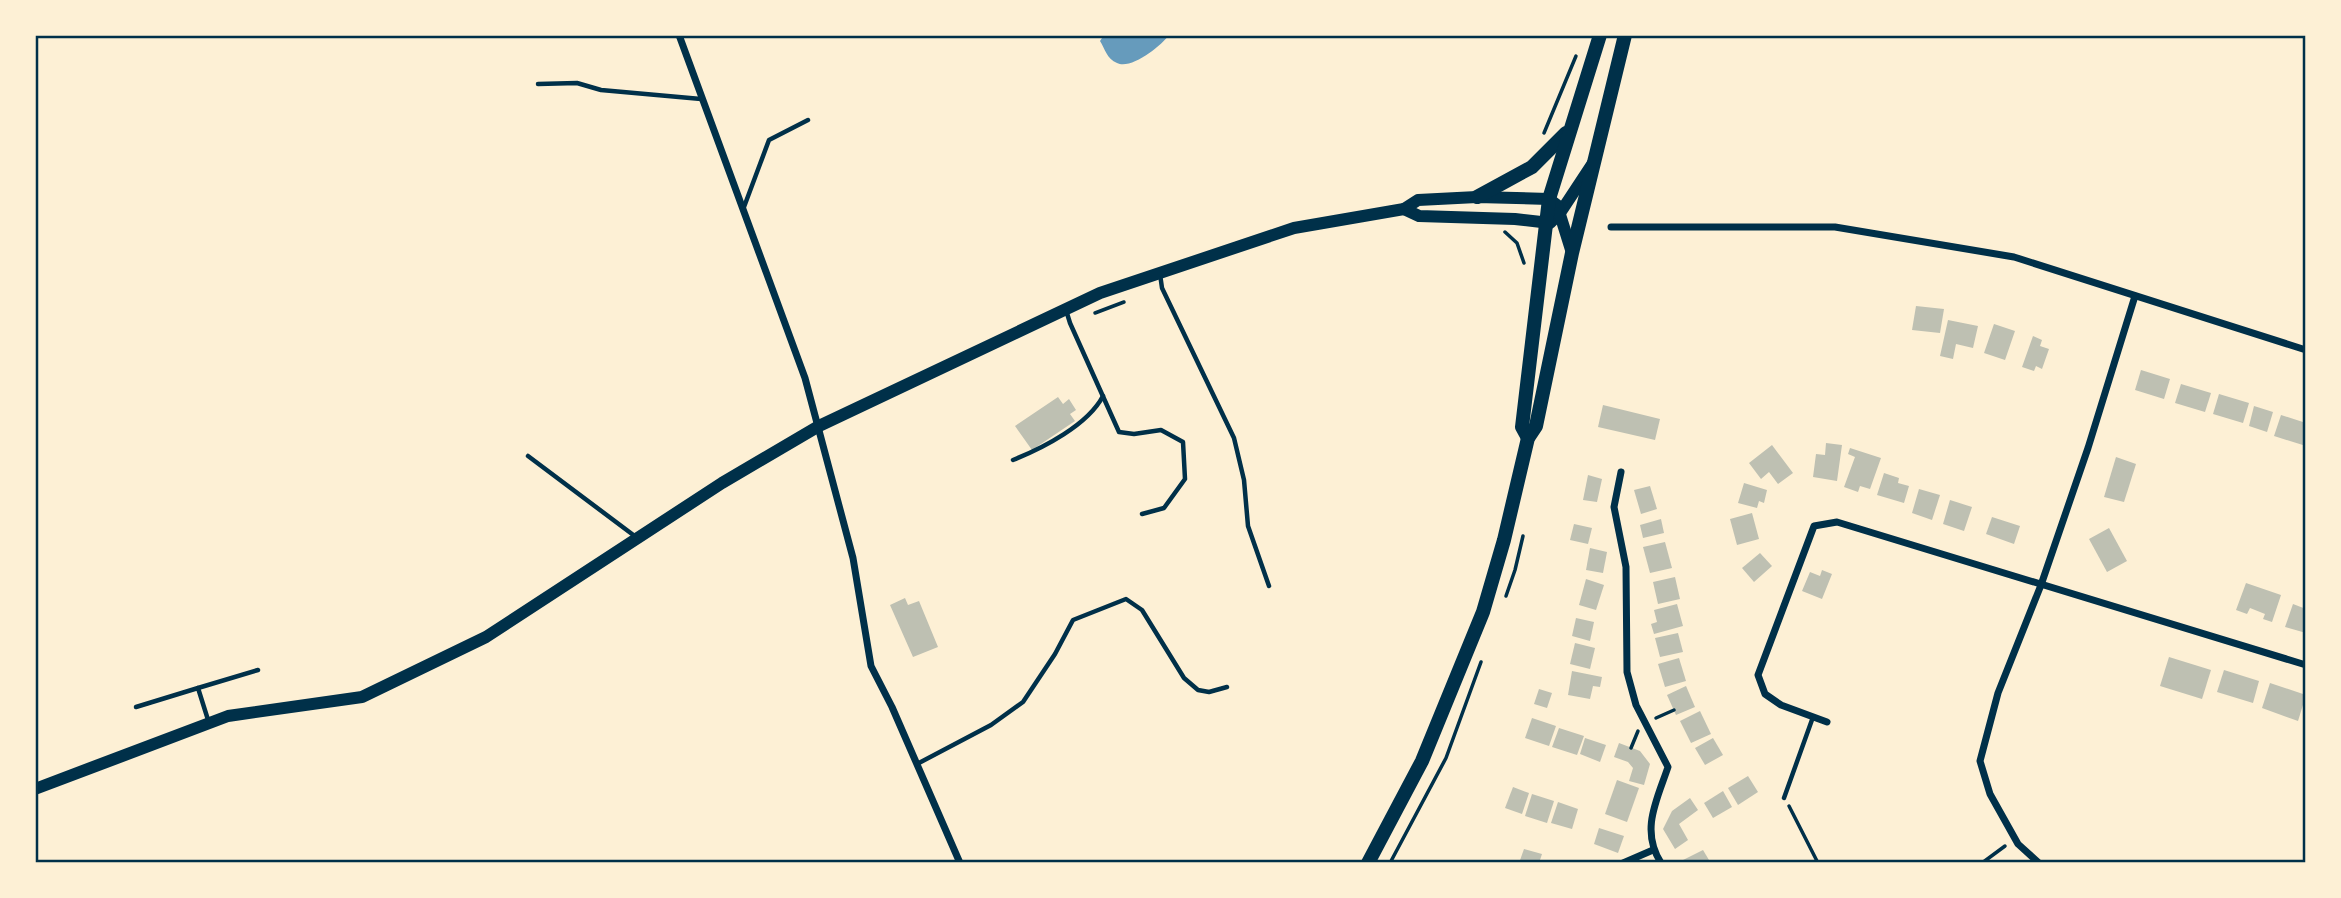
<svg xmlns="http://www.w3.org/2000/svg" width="2341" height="898" font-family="Bitter,serif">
<rect width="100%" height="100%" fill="#fdf0d5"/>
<path fill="#669bbc" d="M1104,35h65c-8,11 -38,35 -52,28 -10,-4 -12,-14 -17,-22z"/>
<g fill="#bec0b2">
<polygon points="1916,306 1944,309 1940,333 1912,330"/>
<polygon points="1948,320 1978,326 1973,348 1956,344 1953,359 1940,356"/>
<polygon points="1994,324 2015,331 2005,360 1984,353"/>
<polygon points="2033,336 2042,340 2040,346 2049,349 2042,369 2036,366 2034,371 2022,367"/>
<polygon points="2141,370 2170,379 2164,399 2135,390"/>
<polygon points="2181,384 2211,393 2205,412 2175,403"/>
<polygon points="2219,394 2249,403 2243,423 2213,414"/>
<polygon points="1058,397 1063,404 1069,399 1076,410 1070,414 1075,421 1032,450 1015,426"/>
<polygon points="1603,405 1660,419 1655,440 1598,427"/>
<polygon points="2254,406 2273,412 2267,432 2249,426"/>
<polygon points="2281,415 2306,423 2306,446 2274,436"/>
<polygon points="1826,443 1842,445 1837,481 1813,477 1816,454 1825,455"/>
<polygon points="1772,445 1793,473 1778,484 1769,472 1761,479 1749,463"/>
<polygon points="1850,448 1881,458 1870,489 1860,486 1858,492 1844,487 1855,457 1848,454"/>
<polygon points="2116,457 2136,464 2124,502 2104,497"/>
<polygon points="1884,473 1899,478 1898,483 1909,486 1904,503 1877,495"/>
<polygon points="1588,475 1602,479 1597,502 1583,500"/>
<polygon points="1744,483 1767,490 1764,503 1759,501 1757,508 1738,503"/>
<polygon points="1650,486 1657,509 1641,514 1634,490"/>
<polygon points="1919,489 1940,495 1932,520 1912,513"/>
<polygon points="1950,500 1972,507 1964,531 1943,524"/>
<polygon points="1752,513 1759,539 1737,545 1730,519"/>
<polygon points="1992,517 2020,526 2014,544 1986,534"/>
<polygon points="1661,519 1664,533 1643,538 1640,525"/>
<polygon points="1574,524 1592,528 1588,544 1570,540"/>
<polygon points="2109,528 2127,561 2107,572 2089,539"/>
<polygon points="1665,542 1672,568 1650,573 1643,547"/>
<polygon points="1590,548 1607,552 1603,573 1586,570"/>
<polygon points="1760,553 1772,566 1754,582 1742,568"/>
<polygon points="1822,570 1832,574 1822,599 1802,591 1810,572 1820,576"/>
<polygon points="1675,577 1680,599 1658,604 1653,582"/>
<polygon points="1586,579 1604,585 1596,610 1579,605"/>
<polygon points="2246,583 2281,595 2272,622 2263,619 2265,614 2250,608 2247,614 2236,610"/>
<polygon points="905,598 908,605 919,601 938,647 913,657 890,605"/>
<polygon points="1677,604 1683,626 1654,634 1651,624 1657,622 1654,610"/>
<polygon points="2293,604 2306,609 2306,633 2285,627"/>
<polygon points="1576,618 1594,622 1590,641 1572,636"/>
<polygon points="1678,633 1683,652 1660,657 1655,638"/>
<polygon points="1575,643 1595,648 1590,669 1570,664"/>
<polygon points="2169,657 2211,670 2202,699 2160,686"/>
<polygon points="1679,658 1686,681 1665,687 1658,664"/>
<polygon points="2224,670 2259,681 2253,703 2217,692"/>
<polygon points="1572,671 1602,677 1600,687 1593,686 1590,699 1568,695"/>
<polygon points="2270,683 2306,695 2298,721 2262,708"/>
<polygon points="1686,686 1695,707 1676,715 1667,695"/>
<polygon points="1539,689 1552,693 1547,708 1534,704"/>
<polygon points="1700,711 1711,734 1691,743 1680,721"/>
<polygon points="1532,718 1556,726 1549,746 1525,738"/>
<polygon points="1559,728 1584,736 1577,755 1552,747"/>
<polygon points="1585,738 1606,745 1600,762 1580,754"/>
<polygon points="1713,738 1723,755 1705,765 1695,748"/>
<polygon points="1619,743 1640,751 1650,764 1644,785 1629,781 1633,768 1628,762 1614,757"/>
<polygon points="1748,776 1758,792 1738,805 1728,788"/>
<polygon points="1617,780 1639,788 1627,822 1605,814"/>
<polygon points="1513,787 1529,793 1522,814 1505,808"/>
<polygon points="1723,791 1732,807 1713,818 1704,803"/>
<polygon points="1532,794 1554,801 1547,823 1525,816"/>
<polygon points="1690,798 1698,810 1679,824 1688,840 1675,849 1663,829 1672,811"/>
<polygon points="1558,802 1578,809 1572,829 1551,823"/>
<polygon points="1599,828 1624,836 1618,853 1594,844"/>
<polygon points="1524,849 1542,854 1539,863 1519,863"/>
<polygon points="1703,850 1709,860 1703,863 1684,863 1683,860"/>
</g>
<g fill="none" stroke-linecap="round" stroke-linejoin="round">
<g stroke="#003049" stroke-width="3.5">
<polyline points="1544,133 1576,56"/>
<polyline points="1505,232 1517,243 1524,263"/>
<polyline points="1095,313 1124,302"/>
<polyline points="1506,596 1515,570 1523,536"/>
<polyline points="1656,718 1674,710"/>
<polyline points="1631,748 1638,731"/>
<polyline points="1789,806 1818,863"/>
<polyline points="1390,863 1446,758 1481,662"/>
<polyline points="1982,863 2005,846"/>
</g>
<g stroke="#003049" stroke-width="4.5">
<polyline points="538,84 577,83 601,90 701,99"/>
<polyline points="744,207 769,140 808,120"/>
<polyline points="1160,274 1162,288 1234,438 1244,480 1248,526 1269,586"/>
<polyline points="1066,310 1070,323 1119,432 1134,434 1161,430 1183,442 1185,479 1164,508 1142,514"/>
<polyline points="528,456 636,537"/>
<path d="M1013,460c30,-12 75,-35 90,-64"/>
<polyline points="198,688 258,670"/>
<polyline points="136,707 198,688 209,723"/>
<polyline points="917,764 991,725 1023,702 1055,654 1073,620 1126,599 1142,610 1184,678 1198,690 1209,692 1227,687"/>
<polyline points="1784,798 1813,717"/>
</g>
<g stroke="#003049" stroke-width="7">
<polyline points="679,35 805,378 853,558 871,666 892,707 960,863"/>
<polyline points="1611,227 1835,227 2014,257 2306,350"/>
<path d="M1621,472l-7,35 12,60 1,105 9,33 32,62c-11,33 -28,63 -7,96"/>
<polyline points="1827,722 1781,705 1765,694 1758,675 1814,526 1837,522 2306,665"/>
<polyline points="1623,863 1653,850"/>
<polyline points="2039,863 2018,844 1990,794 1980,761 1998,693 2041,585 2088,448 2135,296"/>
</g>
<g stroke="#003049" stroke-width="12">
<polyline points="1404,209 1419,216 1515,219 1550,223 1560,213 1593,163"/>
<polyline points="35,789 228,716 362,697 486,637 722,483 819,426 1100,293 1294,228 1404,209 1418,200 1477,197 1549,199 1557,205 1572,253"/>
</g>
<g stroke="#003049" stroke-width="14">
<polyline points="1477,197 1532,167 1566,133"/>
<polyline points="1528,438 1522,427 1549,199 1600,35"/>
<polyline points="1368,863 1422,761 1483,612 1504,540 1528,438 1536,426 1572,253 1625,35"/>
</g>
</g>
<rect width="2341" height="898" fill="none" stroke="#fdf0d5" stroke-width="74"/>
<rect x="37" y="37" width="2267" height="824" fill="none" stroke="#003049" stroke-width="2.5"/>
</svg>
